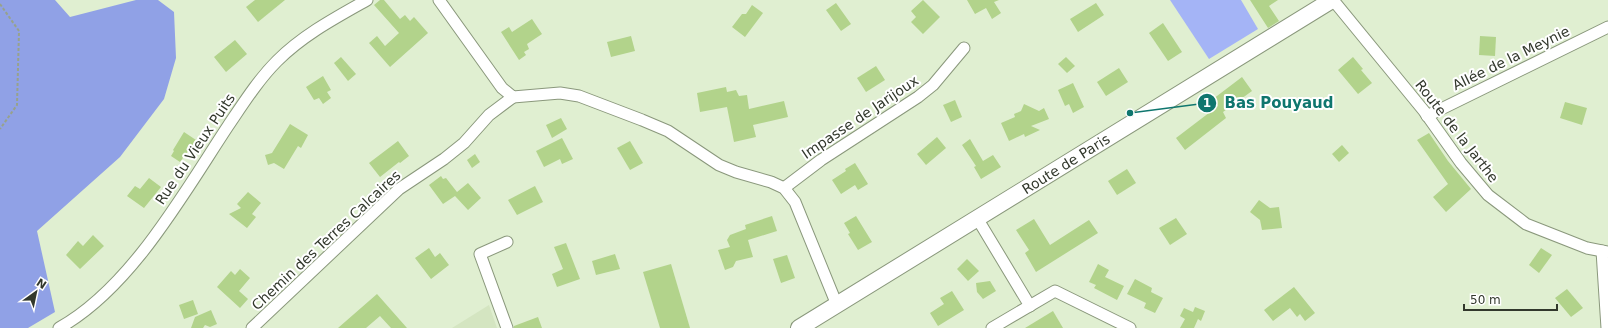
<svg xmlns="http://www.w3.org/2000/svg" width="1608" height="328" font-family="'DejaVu Sans',sans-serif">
<rect width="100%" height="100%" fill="#e0efd1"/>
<polygon fill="#d4e5c1" points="489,305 497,328 452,328"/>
<polygon fill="#a4b4f6" points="1170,0 1241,0 1258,29 1209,59"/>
<polygon fill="#90a1e6" points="0,0 55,0 70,17 136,0 158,0 174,12 176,58 164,99 120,157 37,231 55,312 28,328 0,328"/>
<g fill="#b2d38b">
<polygon points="255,0 285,0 258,22 246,7"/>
<polygon points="380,0 384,0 400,19 405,15 410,21 414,17 428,33 390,67 369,43 377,36 385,46 399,33 374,5"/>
<polygon points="923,0 940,17 923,34 911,22 916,17 911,11"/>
<polygon points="967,0 999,0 994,2 1001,13 992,19 986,8 975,14"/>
<polygon points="1250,0 1278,0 1269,6 1279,21 1268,28"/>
<polygon points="836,3 851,24 841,31 826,10"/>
<polygon points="1096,3 1104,15 1078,32 1070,19"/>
<polygon points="752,5 763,13 745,37 732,27 742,14 746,14"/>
<polygon points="532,19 542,34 527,44 529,49 524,52 526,55 519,60 501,32 509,27 512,32"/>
<polygon points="1163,23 1182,52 1168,61 1149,33"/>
<polygon points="631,36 635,51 611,57 607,42"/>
<polygon points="1480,36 1496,37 1495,56 1479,55"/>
<polygon points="235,40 247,54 226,72 214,57"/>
<polygon points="341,57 356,74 348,81 334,63"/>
<polygon points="1066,57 1075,66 1067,73 1058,64"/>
<polygon points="1353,57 1363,69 1361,70 1372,83 1358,94 1338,70"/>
<polygon points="876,66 885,80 866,92 857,78"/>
<polygon points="1119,68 1128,82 1106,96 1097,82"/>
<polygon points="323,76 331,90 327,92 331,98 323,104 319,98 314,100 306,87"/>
<polygon points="1242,77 1252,91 1223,112 1226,118 1185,150 1176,138 1218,106 1213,99"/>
<polygon points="1073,83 1084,107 1073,113 1069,104 1065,106 1058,90"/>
<polygon points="726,87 727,92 736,90 739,96 747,95 749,109 784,101 788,117 753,125 756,137 734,142 727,107 700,112 697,93"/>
<polygon points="955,100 962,117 951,122 943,105"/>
<polygon points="1565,102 1587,108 1582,125 1560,118"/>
<polygon points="1024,104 1039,111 1044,108 1049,119 1031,126 1040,130 1025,137 1024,134 1009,141 1001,123 1015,117 1014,114 1021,111"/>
<polygon points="561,118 567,129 552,138 546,125"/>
<polygon points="290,124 308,135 301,148 298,146 284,169 274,163 268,165 265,155 272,153"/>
<polygon points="184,132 196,140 180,162 171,156 174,151 173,150"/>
<polygon points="1429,133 1448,161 1471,189 1446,212 1433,197 1448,184 1417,140"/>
<polygon points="937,137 946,148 926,165 917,154"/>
<polygon points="562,138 573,159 562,164 560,159 544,167 536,151"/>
<polygon points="970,139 983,161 993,155 1001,167 981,179 974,167 976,166 962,145"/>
<polygon points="398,141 409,156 400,163 399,162 380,177 369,163"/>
<polygon points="630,141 643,163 630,170 617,148"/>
<polygon points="1342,145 1349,153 1339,162 1332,154"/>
<polygon points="475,154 480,162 472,168 467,160"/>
<polygon points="855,163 868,184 858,190 855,185 841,194 832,180 846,171 845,169"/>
<polygon points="1127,169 1136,183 1117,195 1108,181"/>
<polygon points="441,176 443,179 446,178 457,192 468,183 481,198 468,210 455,196 443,204 429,185"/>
<polygon points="149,178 161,187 144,208 127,196 135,186 140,189"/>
<polygon points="535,186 543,202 517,215 508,200"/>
<polygon points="248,192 261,203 252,214 256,217 247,228 229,214 241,208 237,204"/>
<polygon points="1259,200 1270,208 1279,207 1282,228 1262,230 1260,220 1250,212"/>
<polygon points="772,216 777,231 748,240 753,257 736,261 733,267 725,270 718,250 730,247 727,240 730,235 746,229 745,225"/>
<polygon points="856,216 872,242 858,250 848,234 850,233 844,223"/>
<polygon points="1176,218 1187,234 1170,245 1159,228"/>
<polygon points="1034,219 1050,245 1089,220 1098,233 1036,272 1025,253 1029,250 1016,230"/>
<polygon points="93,235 104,246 80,269 66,255 78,241 83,246"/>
<polygon points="566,243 580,279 557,287 552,274 563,269 554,247"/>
<polygon points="429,248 435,257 440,253 449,265 431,279 415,258"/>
<polygon points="1541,248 1552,255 1539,273 1529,265"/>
<polygon points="615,254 620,269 596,275 592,261"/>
<polygon points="787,255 795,278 781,283 773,259"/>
<polygon points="967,259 979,271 968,281 957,269"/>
<polygon points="671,264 690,328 660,328 643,272"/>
<polygon points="1098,264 1109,270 1105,277 1124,286 1117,300 1094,288 1096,285 1089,282"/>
<polygon points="240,269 250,278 239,291 248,299 240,308 217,287 231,271 235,275"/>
<polygon points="1135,279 1152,288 1151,292 1163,298 1155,313 1144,308 1146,303 1127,294"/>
<polygon points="990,281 996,291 983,299 977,292 976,283"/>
<polygon points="1294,287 1315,313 1305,321 1300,314 1297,317 1290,308 1273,321 1264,310"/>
<polygon points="1567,289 1583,308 1571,317 1555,298"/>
<polygon points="952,291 964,310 938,326 930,313 944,304 940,298"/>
<polygon points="377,294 407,328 391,328 380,316 366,328 338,328"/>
<polygon points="193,300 198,314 184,319 179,305"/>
<polygon points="1195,307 1205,311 1201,321 1198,319 1194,328 1180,328 1185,319 1180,316 1184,308 1193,312"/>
<polygon points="211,310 217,324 210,327 205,325 203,328 191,328 195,317"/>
<polygon points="1053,311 1063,328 1025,328"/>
<polygon points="538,317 542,328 514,328 514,326"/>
</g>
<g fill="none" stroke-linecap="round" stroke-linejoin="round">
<g stroke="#8a987c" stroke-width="13">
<g id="street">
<polyline points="439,0 502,88 513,97 560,93 579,96 642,120 668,131 719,165 736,172 771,182 784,188 795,202 837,305"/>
<polyline points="1333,0 1424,111 1461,163 1488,195 1526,224 1587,248 1608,252"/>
<polyline points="1427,116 1608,27"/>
<polyline points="784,188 821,160 918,97 933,85 964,48"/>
<polyline points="977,218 1030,306"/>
<polyline points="1602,251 1607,328"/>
<path d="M59,328c72,-40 124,-134 169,-202 15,-22 30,-46 49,-65 26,-26 58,-43 90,-61"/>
<polyline points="252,328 399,189 444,159 464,143 489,115 513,97"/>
<polyline points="507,328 480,254 507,242"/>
<polyline points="992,328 1055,291 1130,328"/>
</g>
</g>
<g stroke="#8a987c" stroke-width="18">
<polyline id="secondary" points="799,328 1332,0"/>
</g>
<polyline stroke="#97a28c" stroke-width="2" stroke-dasharray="3 2" stroke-linecap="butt" points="0,4 19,31 17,105 0,129"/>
<use href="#street" stroke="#fff" stroke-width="11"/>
<use href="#secondary" stroke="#fff" stroke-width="16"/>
</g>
<g text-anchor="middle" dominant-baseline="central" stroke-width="4" stroke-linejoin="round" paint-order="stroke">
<g font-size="14" fill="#32382c" stroke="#fff">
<text transform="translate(1511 58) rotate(-26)">Allée de la Meynie</text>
<text transform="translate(860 117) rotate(-34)">Impasse de Jarijoux</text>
<text transform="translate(1457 131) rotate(52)">Route de la Jarthe</text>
<text transform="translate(195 149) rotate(-56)">Rue du Vieux Puits</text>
<text transform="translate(1066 164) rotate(-32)">Route de Paris</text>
<text transform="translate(326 240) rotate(-43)">Chemin des Terres Calcaires</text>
</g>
</g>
<path fill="none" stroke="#0f766e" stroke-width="1.5" d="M1130 113L1207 103"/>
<g fill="#0f766e" stroke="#fff" stroke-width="1.5">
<circle cx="1130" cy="113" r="4"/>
<circle cx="1207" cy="103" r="10"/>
</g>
<g font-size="12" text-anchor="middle" font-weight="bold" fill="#fff">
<text x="1207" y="107">1</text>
</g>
<g font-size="15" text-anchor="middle" font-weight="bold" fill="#0f766e" stroke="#fff" stroke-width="4" stroke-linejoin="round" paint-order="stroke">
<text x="1279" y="108">Bas Pouyaud</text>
</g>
<g transform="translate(36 292) rotate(33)" stroke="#ffffff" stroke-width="3" paint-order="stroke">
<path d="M0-3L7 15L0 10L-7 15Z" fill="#32382c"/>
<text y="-6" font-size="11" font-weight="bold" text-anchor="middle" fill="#32382c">N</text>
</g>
<path d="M1464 304v6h93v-6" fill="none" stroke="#32382c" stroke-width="2"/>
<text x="1470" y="304" font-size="12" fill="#32382c" stroke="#ffffff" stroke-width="3" paint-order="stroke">50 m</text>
</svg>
